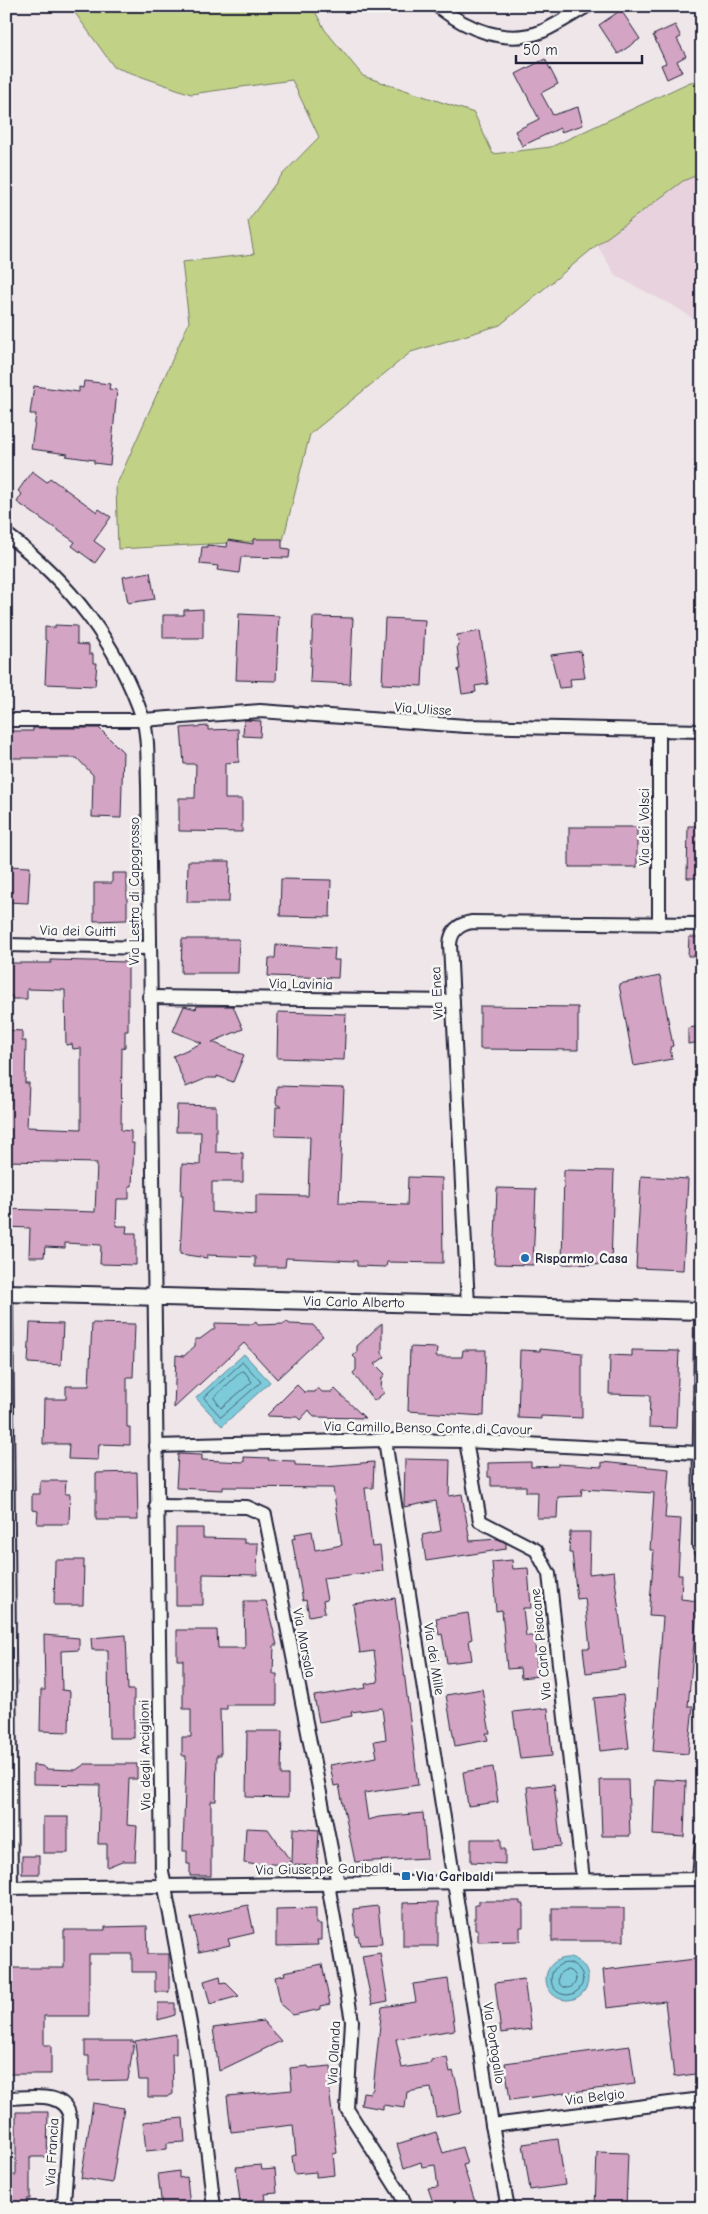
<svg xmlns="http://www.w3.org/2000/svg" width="708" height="2214" font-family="'Comic Neue',sans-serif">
<rect width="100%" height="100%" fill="#efe6e9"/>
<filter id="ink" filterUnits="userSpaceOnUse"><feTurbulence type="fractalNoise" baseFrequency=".02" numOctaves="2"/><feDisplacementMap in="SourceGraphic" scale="10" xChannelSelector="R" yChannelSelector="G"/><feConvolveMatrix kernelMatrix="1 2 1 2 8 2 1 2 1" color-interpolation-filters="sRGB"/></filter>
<g filter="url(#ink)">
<polygon fill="#e7d2de" points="702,173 702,325 679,309 616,276 597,245 683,181"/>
<polygon fill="#c1d287" stroke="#727a61" points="70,6 312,6 325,30 363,76 474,113 493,154 551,147 690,82 702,81 702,173 683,181 597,245 500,325 411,352 310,434 283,540 118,549 116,486 189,322 182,262 254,254 248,221 281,176 319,137 292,80 191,94 114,67"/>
<g fill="#7dcbda" stroke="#59879a">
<polygon points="244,1354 270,1382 222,1426 196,1398"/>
<circle cx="567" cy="1979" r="21"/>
</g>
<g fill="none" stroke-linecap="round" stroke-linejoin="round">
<g stroke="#46667b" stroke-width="1">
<polygon points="243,1362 261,1382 221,1417 204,1398"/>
<polygon points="242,1371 245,1372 252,1382 221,1408 214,1398"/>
<circle cx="567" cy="1979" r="16"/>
<circle cx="567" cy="1979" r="9"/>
</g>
</g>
<g fill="#d3a4c3" stroke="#22223b">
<polygon points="621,10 640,39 618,54 599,25"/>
<polygon points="675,25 681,37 677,39 686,56 677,61 682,72 667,79 661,65 666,63 653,35"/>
<polygon points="545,59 558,84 541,93 553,115 578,107 583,125 561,132 560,128 522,146 515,131 539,119 516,74"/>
<polygon points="84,381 110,384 109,389 117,390 110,465 94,463 94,460 66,456 68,454 31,449 36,414 30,414 34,386 79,392 79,387 83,388"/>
<polygon points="32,471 47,482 50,478 97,512 99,509 111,517 94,541 105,549 95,563 72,546 75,542 17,502 22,494 18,491"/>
<polygon points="253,539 282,539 282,548 290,549 289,558 241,557 239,573 217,570 218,566 200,564 202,547 207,547 207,545 227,547 228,540 253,544"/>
<polygon points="150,572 155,599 128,603 123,577"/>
<polygon points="203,609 203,638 163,638 163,615 184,615 184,610"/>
<polygon points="239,614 279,616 276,681 236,680"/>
<polygon points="313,617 353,618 350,684 310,682"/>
<polygon points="385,618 425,620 422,686 382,684"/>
<polygon points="55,625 77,626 77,644 89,645 89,654 93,654 93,663 97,663 95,686 45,684 47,641 45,640 45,627 55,628"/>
<polygon points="480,631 488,684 475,686 476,692 462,694 458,669 460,669 457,646 459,646 457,635"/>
<polygon points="581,651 585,678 570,679 571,687 559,688 551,655"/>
<polygon points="244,720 261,721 260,737 243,736"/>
<polygon points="208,726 208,730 238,729 239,762 225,763 225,799 242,799 242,832 179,831 179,798 195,798 196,764 184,764 181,728"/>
<polygon points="33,728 99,728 123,752 121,818 92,817 93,775 77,758 6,758 6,731 33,731"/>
<polygon points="688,826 702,826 702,878 687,878"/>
<rect x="569" y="827" width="68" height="40"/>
<polygon points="188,861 230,861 229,902 187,902"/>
<polygon points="6,866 30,867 28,903 6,902"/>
<polygon points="112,873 127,873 127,920 94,921 94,883 112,883"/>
<polygon points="281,879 331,880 330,917 280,916"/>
<polygon points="689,937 702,937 702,956 688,956"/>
<polygon points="182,939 239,939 238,973 181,973"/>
<polygon points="276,945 335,948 334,960 339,960 338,978 268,976 269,958 275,958"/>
<polygon points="51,960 128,962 128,1031 125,1031 125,1047 122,1048 121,1130 131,1131 131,1143 134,1143 132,1186 129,1186 129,1199 117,1199 116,1226 127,1226 126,1233 136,1233 136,1265 100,1264 101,1245 65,1243 65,1248 45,1247 44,1257 29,1257 30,1228 6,1227 6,1209 95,1212 97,1163 6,1161 6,1030 22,1031 22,1041 26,1041 25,1083 29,1083 27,1127 81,1129 81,1048 73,1049 72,1044 66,1045 65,990 27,989 27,999 12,999 12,996 6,996 6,963 51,963"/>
<polygon points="660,976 673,1046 670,1047 672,1059 634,1066 619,984"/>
<polygon points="184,1006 196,1009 197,1006 233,1006 243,1029 212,1042 244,1055 233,1082 217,1076 217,1078 207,1078 186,1087 173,1056 202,1043 173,1031"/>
<polygon points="480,1006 578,1007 578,1050 480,1049"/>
<polygon points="278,1012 346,1014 344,1060 277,1058"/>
<polygon points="702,1026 702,1042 688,1044 688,1028"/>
<polygon points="277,1086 344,1088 339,1203 407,1205 408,1177 442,1178 443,1263 387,1262 386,1267 357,1266 357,1261 286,1258 285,1267 255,1267 255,1257 207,1255 207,1258 180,1254 183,1195 181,1195 182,1164 200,1165 201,1132 176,1132 177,1105 216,1106 216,1152 243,1153 243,1182 212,1182 212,1212 256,1215 256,1195 308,1196 310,1137 275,1136 276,1107 282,1107 276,1104"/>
<polygon points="564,1170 614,1171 611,1265 562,1264"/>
<polygon points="641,1176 688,1179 683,1270 636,1268"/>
<polygon points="497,1188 536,1189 533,1265 494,1264"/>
<polygon points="256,1321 258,1325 284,1324 287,1322 290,1324 313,1325 323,1336 277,1379 244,1343 174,1408 176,1355 184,1356 195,1346 195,1339 200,1339 215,1328 215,1323 252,1324"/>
<polygon points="30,1323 63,1324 61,1365 28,1363"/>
<polygon points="92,1323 135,1324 133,1377 127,1377 127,1427 130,1427 130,1445 99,1444 98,1460 68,1459 69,1444 43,1444 44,1399 66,1399 66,1386 89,1386"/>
<polygon points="382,1323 382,1353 385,1357 375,1364 385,1374 382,1378 381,1388 385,1392 374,1401 353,1373 356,1370 356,1359 353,1356 357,1352 357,1346"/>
<polygon points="410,1347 437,1348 436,1357 462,1357 463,1350 486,1350 484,1416 408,1411"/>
<polygon points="540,1349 582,1353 582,1418 541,1416 541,1419 518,1418 520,1350 540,1351"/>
<polygon points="632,1350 679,1351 676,1428 649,1427 650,1395 609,1394 610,1355 632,1356"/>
<polygon points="297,1385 304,1392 315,1392 318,1388 322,1392 332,1392 335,1389 365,1418 314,1417 309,1410 300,1420 297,1417 266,1416"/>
<polygon points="178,1454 202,1455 202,1460 244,1462 244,1457 269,1458 268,1460 295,1461 295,1465 325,1466 374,1462 373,1488 365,1488 372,1547 380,1546 383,1571 323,1578 327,1600 323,1601 325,1613 309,1616 306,1600 303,1601 292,1539 296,1538 295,1534 312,1531 315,1550 342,1545 333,1488 223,1487 223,1490 176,1488"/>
<polygon points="405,1459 450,1460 449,1496 462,1494 470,1541 498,1539 506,1543 506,1549 426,1561 422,1535 441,1531 436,1501 404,1507"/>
<polygon points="531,1462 531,1467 558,1466 558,1464 602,1467 602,1462 669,1469 665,1518 681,1519 678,1575 682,1575 681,1599 698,1601 688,1706 693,1706 688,1754 653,1751 663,1617 649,1616 654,1550 650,1550 654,1493 582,1489 581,1496 558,1497 557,1518 537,1518 538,1492 526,1492 526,1486 491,1486 491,1477 488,1477 488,1463"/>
<polygon points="137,1472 138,1520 96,1520 96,1473"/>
<polygon points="40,1481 66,1481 65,1494 70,1494 69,1524 37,1524 38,1511 32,1510 32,1494 40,1494"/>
<polygon points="176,1528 203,1528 203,1538 244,1539 244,1543 258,1543 257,1575 203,1574 203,1605 176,1605"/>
<polygon points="570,1532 590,1532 589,1574 614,1571 626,1668 586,1673 583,1648 590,1648 585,1598 577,1599 572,1553 569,1553"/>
<polygon points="55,1560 84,1560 83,1605 54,1605"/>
<polygon points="512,1560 513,1569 528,1568 531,1608 523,1608 526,1636 534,1636 538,1676 521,1678 520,1668 507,1669 502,1610 496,1611 492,1562"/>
<polygon points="395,1598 418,1785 364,1793 368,1820 379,1817 423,1813 427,1858 355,1862 339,1785 334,1786 330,1765 377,1757 374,1741 386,1739 382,1708 351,1712 352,1716 319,1722 314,1696 366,1688 365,1684 378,1682 374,1651 360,1653 353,1604"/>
<polygon points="244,1601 266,1601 277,1645 274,1645 273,1674 277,1674 277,1705 227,1705 227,1709 220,1709 221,1755 217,1755 216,1801 211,1801 211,1876 190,1876 190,1864 187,1864 187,1851 183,1851 186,1756 182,1756 182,1737 191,1737 191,1709 183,1709 183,1660 177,1660 177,1630 217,1630 218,1648 245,1648"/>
<polygon points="468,1613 472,1639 469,1640 472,1660 447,1663 442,1634 439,1635 436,1618"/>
<polygon points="44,1635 79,1638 79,1650 61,1651 62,1690 70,1691 69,1732 40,1731 41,1690 45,1690"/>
<polygon points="126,1635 128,1690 134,1690 134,1738 109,1738 108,1650 92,1650 91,1638"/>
<polygon points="482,1689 490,1733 486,1733 488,1740 455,1746 446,1695"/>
<polygon points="623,1695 629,1748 600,1751 594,1698"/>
<polygon points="548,1708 552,1756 520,1759 513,1712"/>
<polygon points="247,1731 282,1731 281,1775 288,1775 288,1798 246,1797"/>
<polygon points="85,1764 137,1764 137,1779 129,1779 127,1825 137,1826 135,1861 122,1861 107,1867 107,1844 98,1844 100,1785 33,1784 33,1765 42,1766 47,1769 76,1770"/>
<polygon points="493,1767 498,1802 468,1806 463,1772"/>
<polygon points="655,1779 686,1781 684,1837 653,1835"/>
<polygon points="600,1780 628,1780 630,1836 602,1836"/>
<polygon points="554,1784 561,1846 534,1849 527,1787"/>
<rect x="43" y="1817" width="25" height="36"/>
<polygon points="246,1828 268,1829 292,1863 293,1828 319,1830 317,1866 270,1864 270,1867 244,1863"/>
<polygon points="471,1839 501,1839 501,1849 505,1849 505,1864 471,1862"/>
<rect x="22" y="1856" width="17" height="18"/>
<polygon points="479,1901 520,1901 520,1904 523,1904 523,1927 520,1927 520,1941 478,1942 478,1930 475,1930 475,1905 479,1905"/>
<polygon points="438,1902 438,1946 403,1946 403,1903"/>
<polygon points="248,1905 254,1933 228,1939 230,1945 199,1952 191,1918"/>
<polygon points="378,1906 382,1944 360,1945 358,1936 356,1937 353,1909"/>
<polygon points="316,1908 316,1924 321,1924 321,1940 317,1940 318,1945 276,1946 276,1909"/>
<rect x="552" y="1908" width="72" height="33"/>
<polygon points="147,1926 148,1954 169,1954 169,1992 155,1992 155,1972 132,1972 132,1954 89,1954 89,2016 44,2016 44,2045 51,2045 51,2074 6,2074 6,1992 10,1992 10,1968 64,1968 64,1930 105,1930 105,1927"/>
<polygon points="380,1953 388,2001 372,2004 362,1956"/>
<polygon points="695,1959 702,2020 702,2073 674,2077 665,2001 607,2008 603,1970"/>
<polygon points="322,1964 330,2004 321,2006 321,2009 293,2015 281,2005 275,1977 285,1975 284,1972"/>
<polygon points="220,1976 221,1983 225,1982 239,1996 210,2004 204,1981"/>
<polygon points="448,1979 455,2030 396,2039 402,2068 431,2063 431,2060 447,2057 450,2072 453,2071 458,2088 461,2112 436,2117 431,2088 407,2092 405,2108 383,2105 383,2109 361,2105 363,2092 370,2093 373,2089 382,2007 416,2002 413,1984"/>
<polygon points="524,1979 531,2029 501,2033 495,1983"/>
<polygon points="158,2003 175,2003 175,2015 158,2020"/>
<polygon points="263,2021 281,2041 219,2071 213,2028"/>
<polygon points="176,2034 176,2054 172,2054 173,2094 167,2097 148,2097 148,2080 139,2080 135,2041"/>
<polygon points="85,2041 134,2041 128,2080 89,2081 89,2056 85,2056"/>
<polygon points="630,2046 635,2084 510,2100 505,2063"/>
<polygon points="308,2066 309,2068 331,2066 333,2088 329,2089 337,2153 333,2154 335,2175 316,2177 316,2172 294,2174 292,2156 296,2155 293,2125 231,2132 227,2096 292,2090 290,2068"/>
<polygon points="93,2103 124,2108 112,2183 81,2178"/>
<polygon points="16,2112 48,2112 47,2157 30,2157 30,2199 27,2199 27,2207 6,2207 6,2175 16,2175"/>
<polygon points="183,2118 185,2142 167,2143 167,2149 146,2151 143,2122"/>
<polygon points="436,2132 443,2153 462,2147 467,2164 463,2165 477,2208 435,2208 428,2188 438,2187 435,2165 422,2167 421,2162 404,2168 397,2144"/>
<polygon points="558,2139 565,2185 530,2190 523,2144"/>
<polygon points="597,2152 628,2153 626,2208 595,2208"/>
<polygon points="261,2165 262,2170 275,2169 277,2193 265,2194 266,2200 240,2202 236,2167"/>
<polygon points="179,2171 179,2178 187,2177 190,2208 162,2208 158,2174"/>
</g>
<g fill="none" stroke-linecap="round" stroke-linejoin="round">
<g stroke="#22223b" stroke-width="16">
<g id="minor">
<path d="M437,6c30,23 69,40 106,25 15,-7 30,-17 44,-25"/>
<path d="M6,534c63,47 112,110 137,185 6,20 4,44 5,65l14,1087 35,190 17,147"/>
<polyline points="6,720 143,720 260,711 466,726 702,731"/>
<polyline points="659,924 659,730"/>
<polyline points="6,945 149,948"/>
<polyline points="149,997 453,1001"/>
<polyline points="6,1293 11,1888"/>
<path d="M468,1305l-18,-361c1,-14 10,-20 22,-22l230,2"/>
<polyline points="701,1311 699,1546 702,1551"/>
<polyline points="385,1440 492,2125 508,2208"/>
<polyline points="466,1441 480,1521 536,1550 549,1574 583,1880"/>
<polyline points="156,1446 385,1440 466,1441 699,1453"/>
<polyline points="156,1506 247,1507 265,1515 338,1884"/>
<polyline points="699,1879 702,1841"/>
<polyline points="328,1884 352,2021 347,2109 400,2193 407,2208"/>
<polyline points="6,1888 702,1879"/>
<path d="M6,2098c22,0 61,-9 64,21l-6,84"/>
<polyline points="492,2125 702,2099"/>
<polyline points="53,2208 64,2203 72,2208"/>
</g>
</g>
<g stroke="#22223b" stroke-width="20">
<polyline id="tertiary" points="6,1293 702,1311"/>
</g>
<use href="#minor" stroke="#f6f6f2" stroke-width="12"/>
<use href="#tertiary" stroke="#f6f6f2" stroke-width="16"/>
</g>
</g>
<g fill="#1f6fb2" stroke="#f6f6f2" stroke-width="2">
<circle cx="525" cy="1258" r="5"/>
<rect x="401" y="1871" width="10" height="10" rx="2.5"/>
</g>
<g text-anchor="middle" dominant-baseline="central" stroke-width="5" stroke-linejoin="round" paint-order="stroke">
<g font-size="14" fill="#22223b" stroke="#f6f6f2">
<text transform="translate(423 709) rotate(4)">Via Ulisse</text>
<text transform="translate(644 827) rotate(-90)">Via dei Volsci</text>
<text transform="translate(134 891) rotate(-90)">Via Lestra di Capogrosso</text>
<text transform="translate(78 931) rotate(1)">Via dei Guitti</text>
<text transform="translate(301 984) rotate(1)">Via Lavinia</text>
<text transform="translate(437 993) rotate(-93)">Via Enea</text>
<text transform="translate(354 1302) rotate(1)">Via Carlo Alberto</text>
<text transform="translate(428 1428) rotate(1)">Via Camillo Benso Conte di Cavour</text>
<text transform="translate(304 1643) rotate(79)">Via Marsala</text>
<text transform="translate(541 1644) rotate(-96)">Via Carlo Pisacane</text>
<text transform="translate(434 1659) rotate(81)">Via dei Mille</text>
<text transform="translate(145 1755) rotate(-91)">Via degli Arciglioni</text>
<text transform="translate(324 1869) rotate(-1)">Via Giuseppe Garibaldi</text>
<text transform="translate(494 2043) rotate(81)">Via Portogallo</text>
<text transform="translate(334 2053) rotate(-87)">Via Olanda</text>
<text transform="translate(595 2097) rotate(-7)">Via Belgio</text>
<text transform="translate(52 2152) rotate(-87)">Via Francia</text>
</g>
<g font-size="14" font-weight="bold" fill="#22223b" stroke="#f6f6f2" text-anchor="start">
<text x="535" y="1258">Risparmio Casa</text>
<text x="416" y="1876">Via Garibaldi</text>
</g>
</g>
<rect width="708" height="2214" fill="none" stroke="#f6f6f2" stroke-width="25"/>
<rect x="12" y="12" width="683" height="2189" fill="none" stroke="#22223b" stroke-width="2" filter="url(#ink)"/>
<path d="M516 55v8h126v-8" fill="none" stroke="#22223b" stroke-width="2.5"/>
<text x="523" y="55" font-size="15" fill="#22223b" stroke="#f6f6f2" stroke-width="4" paint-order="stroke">50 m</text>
</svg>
